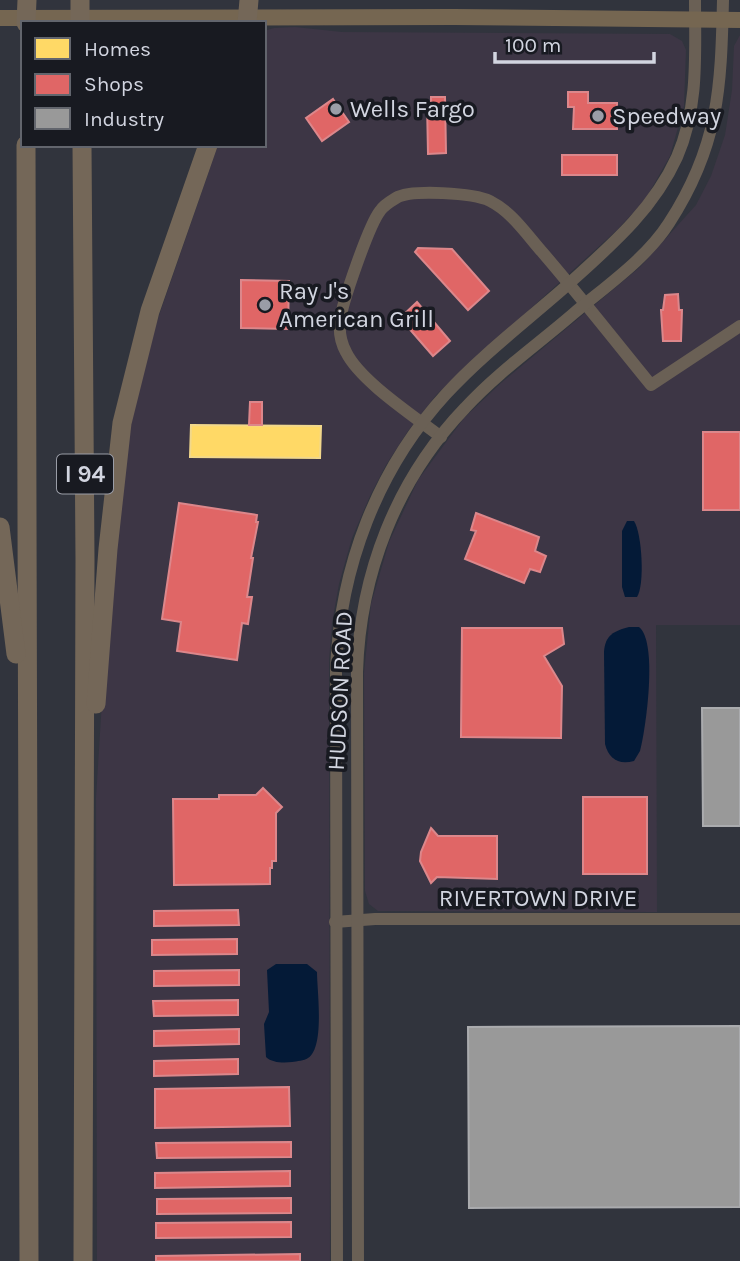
<svg xmlns="http://www.w3.org/2000/svg" width="740" height="1261" font-family="Karla,sans-serif">
<rect width="100%" height="100%" fill="#31343d"/>
<g fill="#3d3645">
<polygon points="295,27 342,32 670,34 682,41 686,50 684,106 670,156 645,200 617,230 437,394 408,431 386,465 370,496 352,538 339,584 332,623 329,660 330,1261 97,1261 96,798 110,572 138,376 218,145 264,145 264,31 274,28"/>
<polygon points="740,35 740,625 656,625 657,912 378,911 369,904 365,891 364,673 371,604 389,542 418,480 464,418 501,383 640,267 696,205 711,176 725,135 732,90 734,46"/>
</g>
<g fill="#041a37">
<path d="M627,521h7c8,12 11,64 3,76h-12l-3,-10v-56z"/>
<path d="M629,627h10c19,15 7,101 1,124l-6,10c-16,4 -25,-2 -29,-17l-1,-92c1,-17 10,-21 25,-25z"/>
<path d="M276,964h31l10,8c0,19 8,75 -9,86 -4,3 -11,3 -16,4 -8,1 -20,1 -26,-5l-2,-33 5,-12 -2,-42z"/>
</g>
<polygon fill="#ffd966" stroke="#f2d88b" stroke-width="2" points="191,425 321,426 320,458 190,457"/>
<g fill="#e06666" stroke="#dc878b" stroke-width="2">
<polygon points="568,92 588,92 588,103 617,103 617,129 573,129 574,107 568,107"/>
<polygon points="431,97 445,97 446,153 428,154 427,103 431,104"/>
<polygon points="333,99 349,122 322,141 306,118"/>
<rect x="562" y="155" width="55" height="20"/>
<polygon points="418,248 452,249 489,291 468,310 415,252"/>
<polygon points="241,280 289,281 288,329 241,328"/>
<polygon points="678,294 679,310 682,310 681,341 663,341 661,310 663,310 665,295"/>
<polygon points="417,302 450,341 433,356 400,318"/>
<polygon points="250,402 262,402 262,425 249,425"/>
<rect x="703" y="432" width="37" height="78"/>
<polygon points="179,503 257,515 256,522 258,522 251,558 253,558 247,597 252,597 248,624 242,623 237,660 177,651 181,622 162,619"/>
<polygon points="476,513 539,537 535,551 546,556 540,572 530,569 524,583 465,559 476,531 471,530"/>
<polygon points="462,628 562,628 564,644 544,656 562,686 561,738 461,737"/>
<polygon points="263,788 282,807 276,813 276,861 272,861 272,868 270,868 270,884 174,885 173,799 219,799 219,795 256,795"/>
<rect x="583" y="797" width="64" height="77"/>
<polygon points="431,828 438,836 497,836 497,879 437,877 431,883 420,861 421,852"/>
<polygon points="238,910 239,925 154,926 154,911"/>
<polygon points="237,939 237,954 152,955 152,940"/>
<polygon points="239,970 239,985 154,986 154,971"/>
<polygon points="238,1000 238,1015 154,1016 153,1001"/>
<polygon points="239,1029 239,1044 154,1046 154,1031"/>
<polygon points="238,1059 238,1074 154,1076 154,1061"/>
<polygon points="289,1087 290,1126 155,1128 155,1089"/>
<polygon points="291,1142 291,1157 157,1158 156,1143"/>
<polygon points="290,1171 290,1186 155,1188 155,1173"/>
<polygon points="291,1198 291,1213 157,1214 157,1199"/>
<polygon points="291,1222 291,1237 156,1238 156,1223"/>
<polygon points="300,1254 300,1261 156,1261 156,1256"/>
</g>
<g fill="#999" stroke="#aaabae" stroke-width="2">
<polygon points="702,708 740,708 740,826 703,826"/>
<polygon points="740,1026 740,1207 469,1208 468,1027"/>
</g>
<g fill="none" stroke-linecap="round" stroke-linejoin="round">
<g stroke="#6a6055" stroke-width="12">
<path d="M441,437c-27,-21 -81,-56 -95,-85 -5,-9 -7,-20 -6,-31 2,-18 29,-96 40,-110 3,-5 11,-10 16,-13 15,-9 78,-5 94,3 22,11 37,34 53,52 37,43 72,88 108,132l89,-59"/>
<polyline points="335,922 375,919 740,919"/>
<path d="M337,1261l-1,-592c4,-101 41,-200 110,-275 35,-38 78,-71 118,-106 44,-40 88,-76 113,-131 22,-50 18,-104 18,-157"/>
<path d="M358,1261l-1,-589c3,-98 39,-192 108,-264 32,-35 72,-63 108,-94 33,-28 73,-55 96,-91 50,-77 52,-135 54,-223"/>
</g>
<polyline stroke="#756651" stroke-width="16" points="0,18 454,17 740,20"/>
<g stroke="#746758" stroke-width="19">
<polyline points="80,0 80,23"/>
<polyline points="26,23 27,0"/>
<polyline points="247,23 249,0"/>
<polyline points="26,145 29,1261"/>
<polyline points="82,145 85,560 83,1261"/>
<polyline points="0,527 16,654"/>
<polyline points="96,704 108,549 122,423 150,311 208,145"/>
</g>
</g>
<g fill="#9a9da7" stroke="#181a21" stroke-width="2.5">
<circle cx="336" cy="109" r="7"/>
<circle cx="598" cy="116" r="7"/>
<circle cx="265" cy="305" r="7"/>
</g>
<g text-anchor="middle" dominant-baseline="central" stroke-width="7" stroke-linejoin="round" paint-order="stroke">
<rect fill="#181a21" stroke="#9a9da7" stroke-width="2" x="57" y="454.5" width="56" height="39" rx="5"/>
<g font-size="23" font-weight="bold" fill="#d2d5e0">
<text x="85" y="474">I 94</text>
</g>
<g font-size="24" fill="#d2d5e0" stroke="#181a21" text-anchor="start">
<text x="350" y="109">Wells Fargo</text>
<text x="612" y="116">Speedway</text>
<text x="279" y="291">Ray J's<tspan x="279" dy="28">American Grill</tspan></text>
</g>
<g font-size="24" fill="#d2d5e0" stroke="#181a21">
<text transform="translate(340 691) rotate(-87)">HUDSON ROAD</text>
<text x="538" y="898">RIVERTOWN DRIVE</text>
</g>
</g>
<rect x="21" y="21" width="245" height="126" fill="#181a21" stroke="#62656d" stroke-width="2"/>
<rect x="35" y="38" width="35" height="21" fill="#ffd966" stroke="#62656d" stroke-width="2"/>
<text x="84" y="56" font-size="21" fill="#d2d5e0">Homes</text>
<rect x="35" y="74" width="35" height="21" fill="#e06666" stroke="#62656d" stroke-width="2"/>
<text x="84" y="91" font-size="21" fill="#d2d5e0">Shops</text>
<rect x="35" y="108" width="35" height="21" fill="#999999" stroke="#62656d" stroke-width="2"/>
<text x="84" y="126" font-size="21" fill="#d2d5e0">Industry</text>
<path d="M495 52v10h159v-10" fill="none" stroke="#d2d5e0" stroke-width="3.5"/>
<text x="505" y="52" font-size="21" fill="#d2d5e0" stroke="#181a21" stroke-width="5" paint-order="stroke">100 m</text>
</svg>
